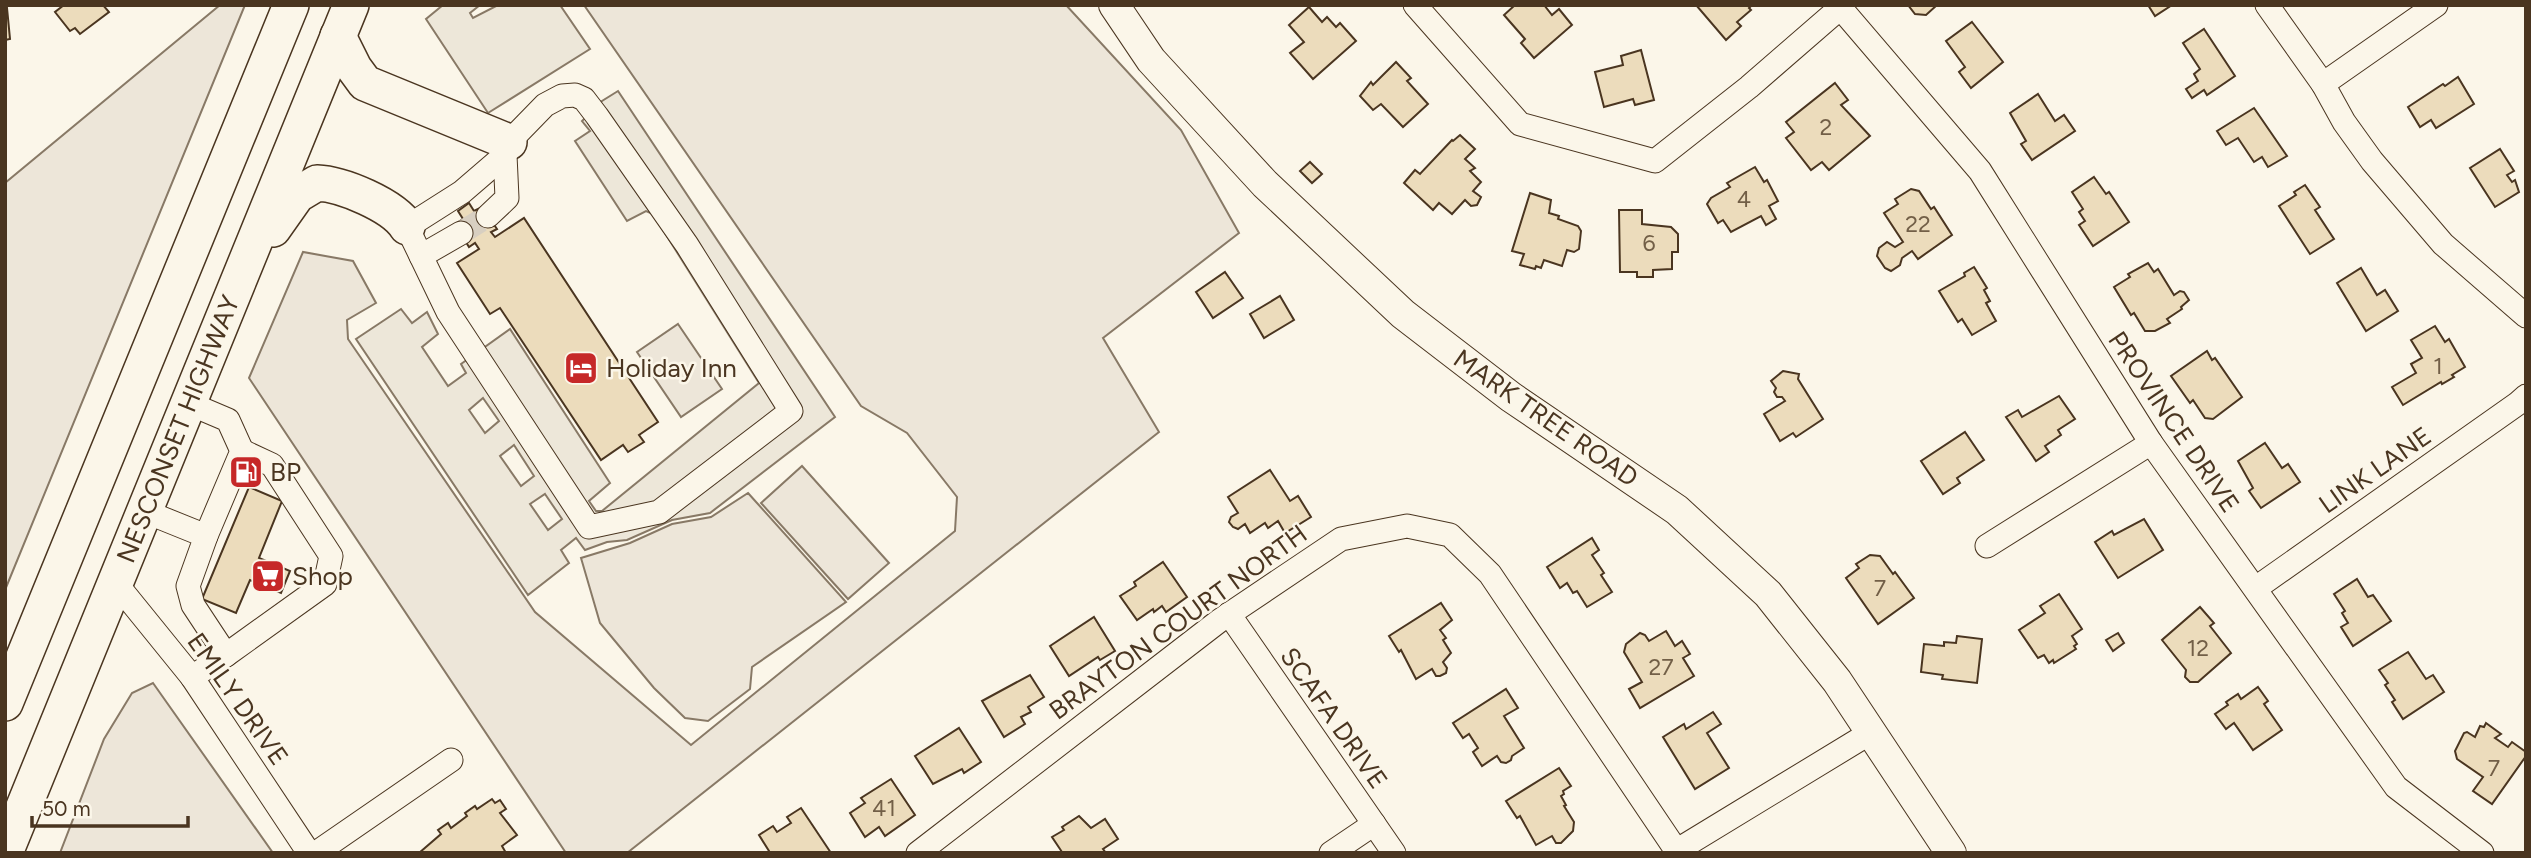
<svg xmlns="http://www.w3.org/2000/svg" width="2531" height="858" font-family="Figtree,sans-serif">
<rect width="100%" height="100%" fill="#fbf6e9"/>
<g fill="#ede6d9" stroke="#887966" stroke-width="2">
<polygon points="220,5 245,5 5,590 5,183"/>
<polygon points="584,5 1066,5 1181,130 1239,233 1103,338 1159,432 627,853 566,853 249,378 303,252 353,261 376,303 347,320 348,339 535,612 691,745 955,531 957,497 907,433 861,406"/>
<polygon points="678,324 722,389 681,417 637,352"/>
<polygon points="802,466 889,563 848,599 761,503"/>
<polygon points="748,493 846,602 752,667 750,689 708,721 685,718 654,688 600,623 581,558 630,543 672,524 711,517"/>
<polygon points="153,683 273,853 60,853 104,739 132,693"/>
</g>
<g fill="#ede7d9" stroke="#887966" stroke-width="2" fill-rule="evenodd">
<polygon points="443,5 480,5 470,13 473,18 498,5 560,5 590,49 488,113 426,19"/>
<path d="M618,91l217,326 -125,96 -38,7 -45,20 -20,2 -22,8 -9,-12 -15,12 8,13 -41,32 -172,-256 45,-30 11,14 15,-11 11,22 -16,13 26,39 18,-13 -5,-9 49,-35 100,154 -21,18 7,10h6l157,-128 -106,-169 -7,-3 -19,10 -52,-80 15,-10 -8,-10 20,-20zM483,398l16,23 -14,12 -16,-23zM514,445l20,31 -13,10 -21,-30zM545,494l17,25 -14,11 -18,-26z"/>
</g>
<g fill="#ecdcbc" stroke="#4a3520" stroke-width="2">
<polygon points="64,5 103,5 109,12 80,34 75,28 70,31 55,12"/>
<polygon points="1515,5 1544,5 1552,15 1559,9 1572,25 1534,58 1521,43 1525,39 1504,15"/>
<polygon points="1696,5 1752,5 1749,8 1751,10 1737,22 1741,26 1726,40"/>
<polygon points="1908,5 1937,5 1926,15 1915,14"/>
<polygon points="2148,5 2172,5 2155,16"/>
<polygon points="1309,7 1322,22 1327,17 1336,27 1340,23 1356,41 1313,79 1290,53 1304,42 1289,25"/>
<polygon points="5,8 7,8 10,39 5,40"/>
<polygon points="1972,22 2003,62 1971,88 1959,72 1965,67 1946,41"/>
<polygon points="2204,29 2235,76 2207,95 2204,90 2192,98 2186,89 2198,81 2194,74 2200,69 2183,43"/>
<polygon points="1641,50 1654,100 1635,105 1633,99 1604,107 1595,72 1623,65 1621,56"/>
<polygon points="1396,62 1411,78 1407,81 1428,104 1403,127 1381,104 1373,110 1360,96 1371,82 1373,85"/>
<polygon points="2458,77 2474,104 2436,128 2431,120 2420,127 2408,107 2443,84 2445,86"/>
<polygon points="1835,83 1848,100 1841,105 1870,136 1829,170 1822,162 1811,170 1786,138 1794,132 1786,122"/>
<polygon points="2038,94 2055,121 2064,115 2075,131 2032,160 2021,144 2026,141 2010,113"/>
<polygon points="2254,108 2287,156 2268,167 2262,157 2254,162 2238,138 2226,145 2217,131"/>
<polygon points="1460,135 1475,149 1465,159 1475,168 1470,171 1481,182 1473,191 1481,197 1477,205 1471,206 1465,200 1452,214 1439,203 1433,210 1404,183 1415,170 1420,174 1452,140 1453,141"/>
<polygon points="2500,149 2514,171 2507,175 2512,182 2515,180 2519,192 2495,207 2470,168"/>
<polygon points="1310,162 1322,174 1312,183 1300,171"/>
<polygon points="1755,167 1764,182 1767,180 1778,201 1769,206 1776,219 1766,225 1761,216 1731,232 1723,220 1718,223 1707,204 1711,198 1730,187 1727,183"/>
<polygon points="2094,177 2106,194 2109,192 2129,222 2093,246 2079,225 2085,221 2079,212 2083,209 2072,192"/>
<polygon points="2305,185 2320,207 2315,210 2334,239 2310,254 2279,206 2296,195 2294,192"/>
<polygon points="1911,189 1919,191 1931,209 1934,207 1952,235 1918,259 1912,251 1902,258 1900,265 1891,271 1885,268 1877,256 1879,248 1887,242 1895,247 1903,242 1884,213 1898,204 1895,199"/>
<polygon points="1530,193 1551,200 1549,213 1559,216 1558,219 1578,226 1581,231 1579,249 1574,252 1567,250 1562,266 1544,260 1541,268 1536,266 1535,269 1520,265 1524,254 1512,251"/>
<polygon points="469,203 474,211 482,207 497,229 491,232 495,237 524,218 658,422 639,435 644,442 628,452 623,445 601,460 500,308 490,314 457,263 479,249 475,243 469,247 455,224 463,219 458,211"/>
<polygon points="1619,210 1642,210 1642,224 1671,227 1678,234 1678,252 1672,252 1672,269 1653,270 1653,277 1637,277 1637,272 1620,272"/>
<polygon points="2148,263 2154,272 2158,269 2174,295 2180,291 2184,292 2189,300 2181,307 2182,309 2167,319 2170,323 2155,331 2145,331 2134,313 2131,315 2114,287 2130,277 2128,274"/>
<polygon points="1974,267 1987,288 1984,290 1990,301 1986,303 1996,321 1972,335 1962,319 1958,322 1939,291 1965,276 1964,273"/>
<polygon points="2361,268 2377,295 2385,290 2398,311 2366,331 2337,283"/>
<polygon points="1225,272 1243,298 1213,318 1196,292"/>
<polygon points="1280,296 1294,320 1264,338 1250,314"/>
<polygon points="2435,326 2445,342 2449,339 2465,367 2452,375 2454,377 2442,384 2441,382 2403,405 2392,387 2416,373 2411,364 2422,358 2411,340"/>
<polygon points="2207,351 2212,360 2215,358 2242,397 2213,419 2205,418 2193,400 2190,403 2171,376"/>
<polygon points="1783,371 1799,374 1798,379 1823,419 1796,437 1793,433 1780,441 1764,414 1785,401 1782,397 1777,397 1774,392 1776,388 1771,381"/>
<polygon points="2059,396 2075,419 2058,430 2061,435 2045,446 2049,452 2036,461 2006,417 2018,410 2022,417"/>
<polygon points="1965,432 1984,460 1957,478 1960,483 1943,494 1921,461"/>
<polygon points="2265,443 2282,468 2288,464 2300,482 2261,508 2249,491 2253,488 2238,461"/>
<polygon points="1270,470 1290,501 1298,496 1311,517 1285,533 1278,521 1268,528 1265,523 1250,533 1245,524 1238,529 1233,527 1229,522 1231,517 1238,513 1228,497"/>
<polygon points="249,487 282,501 259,558 290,571 281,593 250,580 236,613 202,599"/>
<polygon points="2144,519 2163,550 2118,578 2095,542 2112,531 2114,535"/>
<polygon points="1592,538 1599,550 1592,555 1604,573 1601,575 1612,592 1587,607 1577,591 1573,593 1567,583 1560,588 1547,567"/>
<polygon points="1870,555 1880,556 1893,574 1895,572 1914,598 1878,624 1846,578 1859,568 1856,564"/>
<polygon points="1163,562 1187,597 1166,612 1162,606 1154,612 1153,609 1137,620 1120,596 1136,586 1134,582"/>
<polygon points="2357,579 2368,597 2373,595 2391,621 2353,646 2341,627 2348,623 2342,613 2345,611 2334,594"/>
<polygon points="2059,594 2082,629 2072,636 2077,644 2074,646 2076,649 2054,663 2053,660 2049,663 2044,655 2038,658 2019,630 2045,613 2040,606"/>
<polygon points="1441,603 1452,620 1440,630 1446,638 1443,640 1451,653 1443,662 1447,668 1446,673 1440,676 1436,676 1432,669 1416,679 1401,650 1399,652 1389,636"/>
<polygon points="2200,607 2214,623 2210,626 2231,653 2198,682 2190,682 2185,677 2186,670 2162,640"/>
<polygon points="1094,617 1115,651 1100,660 1098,657 1069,676 1050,646"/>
<polygon points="1666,631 1675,646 1682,641 1690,654 1683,658 1694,676 1640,708 1629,689 1642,682 1624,652 1626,644 1640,633 1645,635 1649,641"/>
<polygon points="2118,633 2124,643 2113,651 2106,640"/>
<polygon points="1957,636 1982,639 1977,683 1942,679 1943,675 1921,672 1924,644 1944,646 1944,642 1956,643"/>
<polygon points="2408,652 2426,679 2433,675 2444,692 2403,719 2392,702 2395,700 2385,685 2388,683 2379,670"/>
<polygon points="1030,675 1044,697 1028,707 1031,712 1021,717 1025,724 1004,737 982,701"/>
<polygon points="2258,687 2268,701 2264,704 2282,730 2253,750 2234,723 2226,729 2215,714 2228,705 2226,702 2238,694 2241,699"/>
<polygon points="1506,689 1518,708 1504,716 1524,748 1512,756 1511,760 1506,763 1501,762 1497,756 1482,766 1473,752 1478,748 1469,734 1463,738 1453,723"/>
<polygon points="1713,712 1721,724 1707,733 1729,768 1695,789 1663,737 1684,724 1686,729"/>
<polygon points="2486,723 2501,734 2495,738 2508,747 2512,742 2526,752 2526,756 2492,804 2473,791 2483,777 2457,759 2455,751 2464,733 2467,732 2475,737 2480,726 2484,727"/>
<polygon points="959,728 981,762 964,773 962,769 933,784 915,756"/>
<polygon points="1559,768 1571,786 1563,791 1564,794 1561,796 1566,805 1564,806 1574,822 1573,831 1561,843 1556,843 1552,836 1536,845 1520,816 1517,818 1506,801"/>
<polygon points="891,779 915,815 885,836 879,827 865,837 850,813 865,803 861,798"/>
<polygon points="492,799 495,803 500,800 506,809 500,813 517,835 502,846 506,853 419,853 441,834 438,830 448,823 451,828 467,816 465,813 475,806 477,809"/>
<polygon points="801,808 831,853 766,853 769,851 759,835 773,826 777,832 791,823 787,817"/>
<polygon points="1079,816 1091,828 1105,819 1118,839 1103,849 1106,853 1060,853 1062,852 1052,837 1064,830 1062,827"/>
</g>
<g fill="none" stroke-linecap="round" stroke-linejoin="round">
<polyline stroke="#d8cfc1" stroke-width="23" stroke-dasharray="23 11" stroke-linecap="butt" points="461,233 488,216"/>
<g stroke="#4a3520" stroke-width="25">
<g id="minor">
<polyline points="1415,5 1520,124 1655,161 1749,87 1840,8"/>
<polyline points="1838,5 1980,171 2151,443 2396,787 2482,853"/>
<polyline points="2267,5 2323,84 2344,122 2372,161 2443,244 2526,316"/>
<polyline points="2323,84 2436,5"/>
<polygon points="575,95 584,99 597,116 687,245 791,411 659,512 589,527 448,312 407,227 462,192 505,155 509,142 545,105 562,96"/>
<polyline points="488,216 507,198 505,155"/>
<polyline points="421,256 461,233"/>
<polyline points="188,403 228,420 242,451 206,536"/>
<polyline points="144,511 206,536 188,586 193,605 226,655 192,677"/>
<polyline points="1987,546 2151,443"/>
<polyline points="115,582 192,677 309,853"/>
<polyline points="2256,588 2517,404 2526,396"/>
<polyline points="1229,614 1394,853"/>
<polyline points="226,655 325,584 331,556 272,465 242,451"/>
<polyline points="1676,851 1870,733"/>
<polyline points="316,853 451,760"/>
<polyline points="918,853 1219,621 1341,539 1407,526 1450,535 1490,574 1678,853"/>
<polyline points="1331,853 1374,824"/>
</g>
</g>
<g stroke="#4a3520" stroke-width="32">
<polyline id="major" points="1114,5 1151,60 1265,184 1403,314 1511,397 1677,510 1768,594 1837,681 1951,853"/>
</g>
<g stroke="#4a3520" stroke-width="38">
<g id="highway">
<polyline points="338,36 354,68 365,83 509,142"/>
<path d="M273,229l24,-34 20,-12c25,1 76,22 90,44"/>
<polyline points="5,703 291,5"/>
<polyline points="5,853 351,5"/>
</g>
</g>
<use href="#minor" stroke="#fbf6e9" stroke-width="23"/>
<use href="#major" stroke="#fbf6e9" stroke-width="30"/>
<use href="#highway" stroke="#fbf6e9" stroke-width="35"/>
</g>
<defs>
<g id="hotel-square" transform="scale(1.75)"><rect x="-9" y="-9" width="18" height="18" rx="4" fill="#c62828" stroke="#fbf6e9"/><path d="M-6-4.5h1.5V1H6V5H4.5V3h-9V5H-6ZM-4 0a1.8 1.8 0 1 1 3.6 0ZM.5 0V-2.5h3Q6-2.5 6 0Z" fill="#fff"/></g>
<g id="fuel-square" transform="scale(1.75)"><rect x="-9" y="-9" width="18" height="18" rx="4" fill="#c62828" stroke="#fbf6e9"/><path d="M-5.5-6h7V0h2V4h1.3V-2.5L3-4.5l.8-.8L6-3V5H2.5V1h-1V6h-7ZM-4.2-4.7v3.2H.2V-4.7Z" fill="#fff"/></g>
<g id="supermarket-square" transform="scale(1.75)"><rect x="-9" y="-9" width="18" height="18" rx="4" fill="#c62828" stroke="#fbf6e9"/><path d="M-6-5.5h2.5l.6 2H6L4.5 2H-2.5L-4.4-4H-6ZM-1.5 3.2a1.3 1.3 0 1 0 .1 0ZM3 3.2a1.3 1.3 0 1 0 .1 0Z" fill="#fff"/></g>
</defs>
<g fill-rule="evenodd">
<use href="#hotel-square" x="581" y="368"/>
<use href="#fuel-square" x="246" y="472"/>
<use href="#supermarket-square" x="268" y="576"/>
</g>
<g text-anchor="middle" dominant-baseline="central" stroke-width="5" stroke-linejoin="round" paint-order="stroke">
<g font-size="23" fill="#725f47">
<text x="1826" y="127">2</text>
<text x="1744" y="199">4</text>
<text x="1918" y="224">22</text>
<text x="1649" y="243">6</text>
<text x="2438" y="366">1</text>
<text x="1880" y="588">7</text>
<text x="2198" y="648">12</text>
<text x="1661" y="667">27</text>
<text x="2494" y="768">7</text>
<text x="884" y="808">41</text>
</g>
<g font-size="26" fill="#4a3520" stroke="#fbf6e9" text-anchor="start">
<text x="606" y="368">Holiday Inn</text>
<text x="270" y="472">BP</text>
<text x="292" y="576">Shop</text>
</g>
<g font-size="26" fill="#4a3520" stroke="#fbf6e9">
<text transform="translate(1546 418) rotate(35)">MARK TREE ROAD</text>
<text transform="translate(2174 422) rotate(56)">PROVINCE DRIVE</text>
<text transform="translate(178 429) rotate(-68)">NESCONSET HIGHWAY</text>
<text transform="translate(2375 470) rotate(-35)">LINK LANE</text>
<text transform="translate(1178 622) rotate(-36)">BRAYTON COURT NORTH</text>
<text transform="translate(238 699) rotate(55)">EMILY DRIVE</text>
<text transform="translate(1334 718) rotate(55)">SCAFA DRIVE</text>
</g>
</g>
<rect width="2531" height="858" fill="none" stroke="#4a3520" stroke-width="14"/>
<path d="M32 816v10h156v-10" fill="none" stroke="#4a3520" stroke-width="3.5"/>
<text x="42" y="816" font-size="21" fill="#4a3520" stroke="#fbf6e9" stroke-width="5" paint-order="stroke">50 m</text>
</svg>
